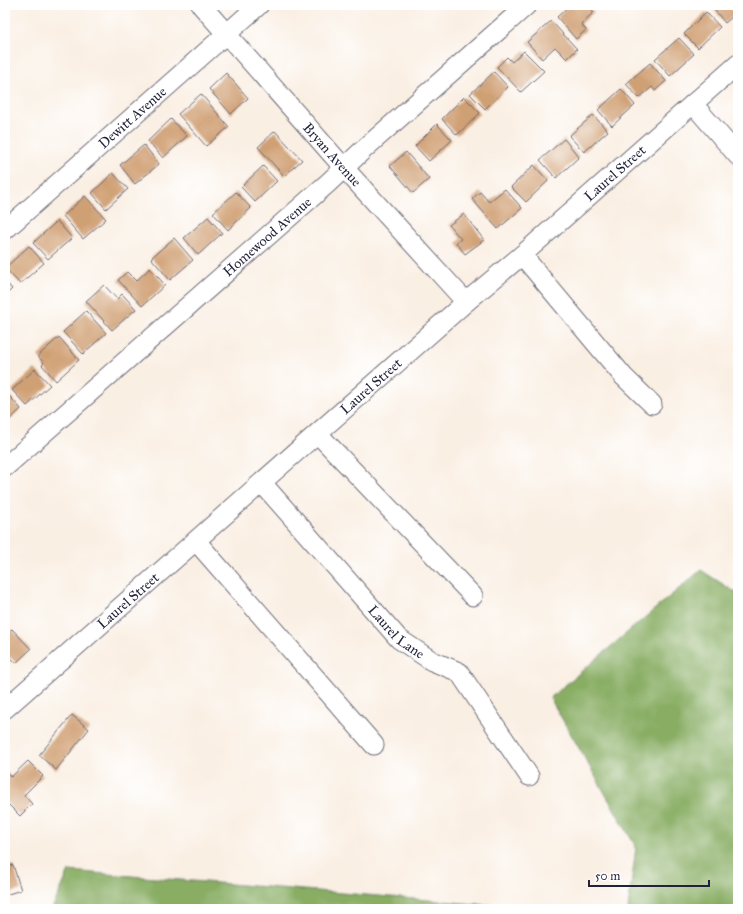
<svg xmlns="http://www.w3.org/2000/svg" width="743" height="914" font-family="'IM FELL Great Primer',serif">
<rect width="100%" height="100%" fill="#fff"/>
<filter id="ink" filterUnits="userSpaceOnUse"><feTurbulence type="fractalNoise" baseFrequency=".025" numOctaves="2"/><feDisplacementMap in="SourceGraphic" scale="8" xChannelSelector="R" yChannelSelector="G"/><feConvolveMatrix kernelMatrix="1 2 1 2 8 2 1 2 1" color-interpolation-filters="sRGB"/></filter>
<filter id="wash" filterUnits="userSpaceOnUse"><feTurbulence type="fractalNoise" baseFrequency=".012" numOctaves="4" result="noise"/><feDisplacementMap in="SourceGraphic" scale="16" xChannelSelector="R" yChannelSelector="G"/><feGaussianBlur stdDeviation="0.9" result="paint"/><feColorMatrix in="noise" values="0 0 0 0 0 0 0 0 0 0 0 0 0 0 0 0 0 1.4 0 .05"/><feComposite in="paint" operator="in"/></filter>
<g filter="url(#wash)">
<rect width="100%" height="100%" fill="#faefe3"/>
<g fill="#88ad63" stroke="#55684f">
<polygon points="701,570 738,594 738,909 628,909 636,847 550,698"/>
<polygon points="69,871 539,909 52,909"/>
</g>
<g id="blocks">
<g fill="#d0a074">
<polygon points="570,5 587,5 594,12 581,24 586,30 576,39 557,17"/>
<polygon points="715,5 738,5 738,12 725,23 712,7"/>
<polygon points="706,12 720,27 698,48 684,34"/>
<polygon points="551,21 577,49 567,59 555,47 542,59 527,42"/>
<polygon points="679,38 694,54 670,76 655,59"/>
<polygon points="524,51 544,71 521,92 497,67 507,57 512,62"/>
<polygon points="650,63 666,81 655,91 652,87 639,98 626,84"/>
<polygon points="494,72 508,87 485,109 470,94"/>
<polygon points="226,73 248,98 231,114 209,89"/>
<polygon points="621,89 635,105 612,126 598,110"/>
<polygon points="201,94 229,127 206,146 178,114"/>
<polygon points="464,97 480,113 457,135 442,119"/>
<polygon points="593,115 608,131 584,152 569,136"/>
<polygon points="171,119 187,136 163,158 148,141"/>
<polygon points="437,124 452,140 429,161 415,146"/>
<polygon points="275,131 302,160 284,176 258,147"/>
<polygon points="564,139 579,157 556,178 540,160"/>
<polygon points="144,145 159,164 135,184 120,165"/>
<polygon points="406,152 429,179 413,193 390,166"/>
<polygon points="534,165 548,181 526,202 511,187"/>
<polygon points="263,166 277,181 255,202 241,187"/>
<polygon points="113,173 128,189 106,209 92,193"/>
<polygon points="505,189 522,208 498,229 472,199 480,192 489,202"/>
<polygon points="236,192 251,208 228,230 213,213"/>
<polygon points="85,196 106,219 83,239 63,216"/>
<polygon points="464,214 484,240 465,254 456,243 461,239 449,225"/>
<polygon points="208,217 222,233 198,255 184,238"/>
<polygon points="57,221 72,238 48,259 33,243"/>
<polygon points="174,238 193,260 170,280 151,258"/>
<polygon points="29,246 44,263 20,284 5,268"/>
<polygon points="150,268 165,285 142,306 118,280 127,272 136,281"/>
<polygon points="5,281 12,289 5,296"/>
<polygon points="104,285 117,299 122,294 136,309 112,330 86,301"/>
<polygon points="86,311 106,333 83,354 63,332"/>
<polygon points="59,337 79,360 56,381 42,365 44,363 38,356"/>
<polygon points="35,369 50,385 27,406 12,390"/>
<polygon points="5,391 21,409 5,424"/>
<polygon points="12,629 31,649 16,663 10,657 5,662 5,635"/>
<polygon points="72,715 89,729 56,770 39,755"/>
<polygon points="28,761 43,776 24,795 32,804 20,816 5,801 5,770 11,777"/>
<polygon points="13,865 21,890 5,895 5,867"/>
</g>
</g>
</g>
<g filter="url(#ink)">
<use href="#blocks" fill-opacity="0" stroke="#6e6a76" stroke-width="1"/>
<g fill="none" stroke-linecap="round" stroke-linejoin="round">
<g stroke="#6e6a76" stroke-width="21">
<g id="minor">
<path id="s1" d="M201,5l143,163 122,134"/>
<polyline points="693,104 738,156"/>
<path id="s2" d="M5,230l254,-225"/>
<polyline points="522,255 624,377 652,404"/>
<polyline points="318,434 473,596"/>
<path id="s3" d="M5,467l323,-284 35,-33 164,-145"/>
<path id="s4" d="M262,483l137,156 33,22 27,11 70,104"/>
<polyline points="196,541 374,745"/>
<path id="s5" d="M5,709l461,-407 56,-47 216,-191"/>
</g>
</g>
<use href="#minor" stroke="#fff" stroke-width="19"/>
</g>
</g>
<g text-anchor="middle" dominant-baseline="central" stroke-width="3.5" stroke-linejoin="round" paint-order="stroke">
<g font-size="14" fill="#22223b" stroke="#fff">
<text stroke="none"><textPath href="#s2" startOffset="170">Dewitt Avenue</textPath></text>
<text stroke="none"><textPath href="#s1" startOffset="199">Bryan Avenue</textPath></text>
<text stroke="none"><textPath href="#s5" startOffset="812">Laurel Street</textPath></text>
<text stroke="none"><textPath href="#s3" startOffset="349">Homewood Avenue</textPath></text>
<text stroke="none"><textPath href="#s5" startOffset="488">Laurel Street</textPath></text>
<text stroke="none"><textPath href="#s5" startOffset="164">Laurel Street</textPath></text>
<text stroke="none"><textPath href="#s4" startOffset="201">Laurel Lane</textPath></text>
</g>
</g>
<rect width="743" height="914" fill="none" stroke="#fff" stroke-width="20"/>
<path d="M589 880v6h120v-6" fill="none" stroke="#22223b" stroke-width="2"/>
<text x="595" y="880" font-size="12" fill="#22223b" stroke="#ffffff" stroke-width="3" paint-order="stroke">50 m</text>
</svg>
